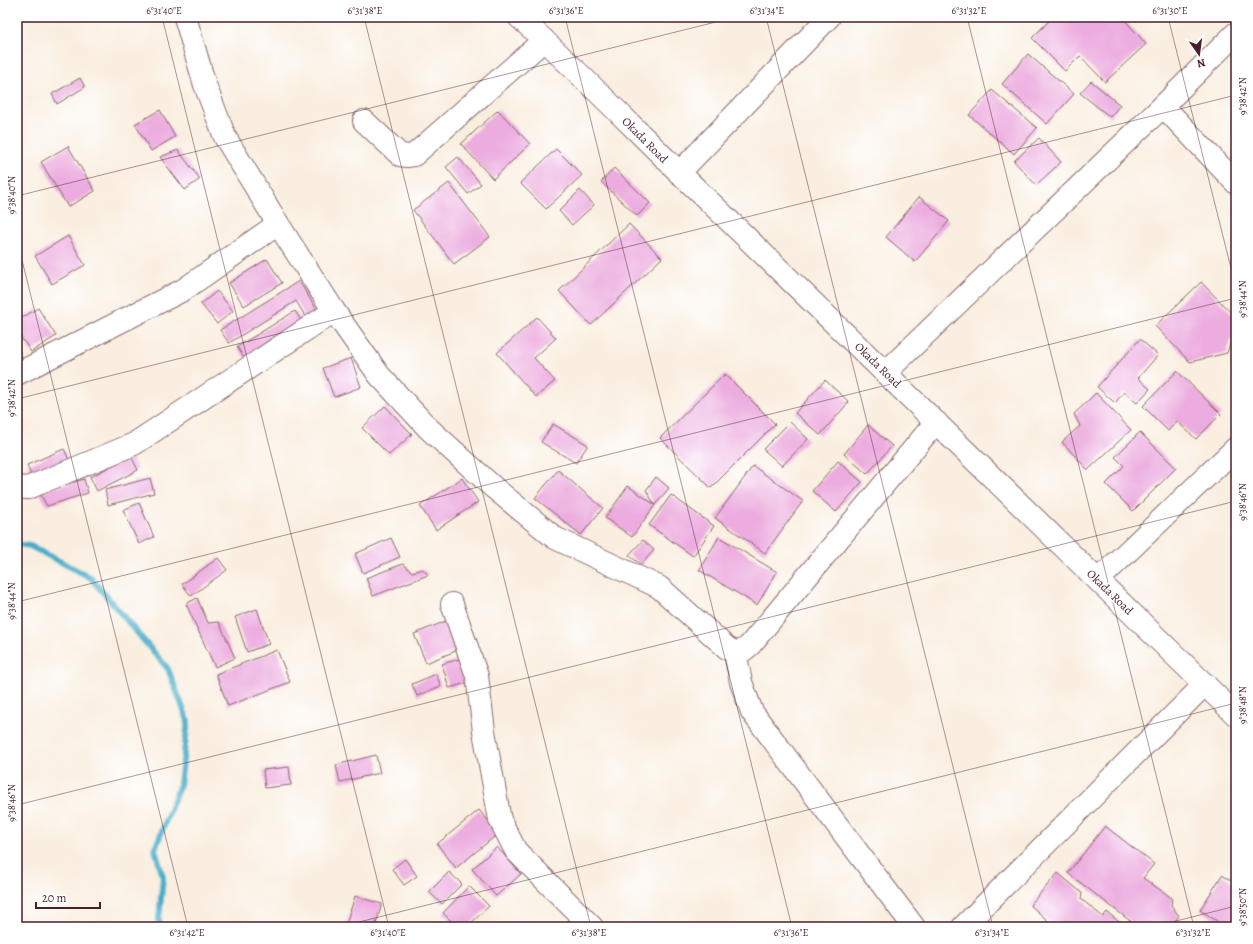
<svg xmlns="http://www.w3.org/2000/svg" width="1253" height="944" font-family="Alegreya,serif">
<rect width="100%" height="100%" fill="#fff"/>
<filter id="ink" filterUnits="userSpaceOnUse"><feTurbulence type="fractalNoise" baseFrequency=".025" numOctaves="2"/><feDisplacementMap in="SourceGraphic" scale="8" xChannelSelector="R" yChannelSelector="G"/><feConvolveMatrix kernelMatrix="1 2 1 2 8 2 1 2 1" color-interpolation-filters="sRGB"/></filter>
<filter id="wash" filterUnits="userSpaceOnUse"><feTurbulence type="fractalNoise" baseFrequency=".012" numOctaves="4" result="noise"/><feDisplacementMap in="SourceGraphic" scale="16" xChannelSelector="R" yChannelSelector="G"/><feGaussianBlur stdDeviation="0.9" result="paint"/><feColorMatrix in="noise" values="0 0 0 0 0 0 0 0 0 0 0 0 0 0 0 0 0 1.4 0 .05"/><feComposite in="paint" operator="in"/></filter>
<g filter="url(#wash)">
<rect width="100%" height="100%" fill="#f9eedf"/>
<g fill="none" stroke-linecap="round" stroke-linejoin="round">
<polyline stroke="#49aec9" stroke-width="6" points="17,544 30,546 90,577 168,669 188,721 180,784 155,849 163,877 159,919 160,927"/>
</g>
<g id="blocks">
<g fill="#ecacdf">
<polygon points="1053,17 1122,17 1146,44 1105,82 1080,56 1065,71 1032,38"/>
<polygon points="1028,54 1074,94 1047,124 1002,84"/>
<polygon points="80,78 85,87 57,104 52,94"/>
<polygon points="1091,81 1120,105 1110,117 1080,93"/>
<polygon points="992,90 1037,128 1014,154 969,115"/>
<polygon points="160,110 175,137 151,151 135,124"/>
<polygon points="498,110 530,144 493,179 461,144"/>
<polygon points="1039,138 1061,162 1036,185 1014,161"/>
<polygon points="68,146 95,191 68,207 41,162"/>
<polygon points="556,149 582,175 546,209 520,183"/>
<polygon points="178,150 200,179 185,190 160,157"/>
<polygon points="458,157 481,184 468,194 446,167"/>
<polygon points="614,168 650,203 637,216 601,182"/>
<polygon points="449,183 490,237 454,264 413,210"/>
<polygon points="580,190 594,205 572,225 559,211"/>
<polygon points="919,197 949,221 915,262 886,237"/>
<polygon points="629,224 662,258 591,325 559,291"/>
<polygon points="68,236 85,265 52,284 35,256"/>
<polygon points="267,259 282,283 244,306 229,283"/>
<polygon points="299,281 320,315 309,322 296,301 229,343 220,330"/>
<polygon points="1201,282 1236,318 1236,326 1227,353 1190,362 1155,326"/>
<polygon points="217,291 233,311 217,324 201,304"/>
<polygon points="38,308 56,336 31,352 17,331 17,321"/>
<polygon points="295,311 303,323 245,359 237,347"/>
<polygon points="537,317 556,338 534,358 555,381 536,397 497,353"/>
<polygon points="1140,339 1158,355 1138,378 1150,389 1137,403 1124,392 1115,403 1097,387"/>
<polygon points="17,347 23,357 17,360"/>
<polygon points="351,358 361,387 334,397 323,368"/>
<polygon points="1177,371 1221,414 1196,439 1177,421 1168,431 1143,406"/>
<polygon points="725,374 775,424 711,488 660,438"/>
<polygon points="825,380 849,402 820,435 795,413"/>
<polygon points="1096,393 1131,430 1088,470 1062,442 1080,426 1074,414"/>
<polygon points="385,406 412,434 389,455 362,428"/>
<polygon points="790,422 808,439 782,466 763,449"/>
<polygon points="553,424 588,445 576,463 541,442"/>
<polygon points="868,425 892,446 867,474 844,454"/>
<polygon points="1140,432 1176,468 1133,511 1106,484 1124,466 1115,457"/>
<polygon points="64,449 70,462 32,478 27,465"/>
<polygon points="131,456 138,470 97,491 90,477"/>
<polygon points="838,461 862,482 836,512 812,491"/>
<polygon points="753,466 803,501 765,553 715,518"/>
<polygon points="558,470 603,508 581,535 535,498"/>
<polygon points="656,477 669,488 655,505 646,490"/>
<polygon points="150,478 154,493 108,505 105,490"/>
<polygon points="462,478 478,502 436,530 420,506"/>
<polygon points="84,479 88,493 47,506 39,492"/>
<polygon points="628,486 655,505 632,537 605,518"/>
<polygon points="671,495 714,526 693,556 649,525"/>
<polygon points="139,503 154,537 139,544 123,510"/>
<polygon points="719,537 777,572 757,605 699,570"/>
<polygon points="391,538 400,557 363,573 355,554"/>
<polygon points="643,540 654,550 641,565 629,555"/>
<polygon points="218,558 227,570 191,596 182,584"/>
<polygon points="403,564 412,572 423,569 428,575 373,596 366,578"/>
<polygon points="197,598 208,623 219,622 235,658 215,667 186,604"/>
<polygon points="257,609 269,644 247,652 235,617"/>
<polygon points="446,621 458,650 426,663 414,634"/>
<polygon points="277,650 290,682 228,706 216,674"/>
<polygon points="463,658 470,682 449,688 442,664"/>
<polygon points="436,674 441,686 417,696 412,684"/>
<polygon points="376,755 380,773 340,782 336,765"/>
<polygon points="289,767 291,785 265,788 263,770"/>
<polygon points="479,810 499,833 456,868 437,844"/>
<polygon points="1105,826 1154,864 1143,878 1172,898 1171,905 1179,916 1171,927 1138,927 1068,873"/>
<polygon points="497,847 521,874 496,896 472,869"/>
<polygon points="405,859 417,876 404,885 392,869"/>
<polygon points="449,872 462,884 442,904 429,892"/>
<polygon points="1058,873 1082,893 1081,899 1103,917 1107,912 1124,926 1055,927 1030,905"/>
<polygon points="1222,875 1236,884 1236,927 1226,927 1200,910"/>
<polygon points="469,886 489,906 467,927 457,927 443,913"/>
<polygon points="355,896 382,904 375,927 355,927 346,924"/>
</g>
</g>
</g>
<g filter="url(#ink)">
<use href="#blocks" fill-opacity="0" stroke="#87676a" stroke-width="1"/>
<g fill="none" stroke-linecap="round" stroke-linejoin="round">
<g stroke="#87676a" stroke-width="24">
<g id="minor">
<polyline points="185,17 205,85 225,137 278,224 334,311 379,375 428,428 493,487 555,538 659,587 727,648 735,652 744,650 750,645 936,422"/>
<path d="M519,17c67,61 130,127 195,189 174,169 348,339 522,509"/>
<polyline points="1163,106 1236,183"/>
<polyline points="364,121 400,155 407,156 414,155 544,40"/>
<polyline points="679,173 829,17"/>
<polyline points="886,372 1163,106 1236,33"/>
<polyline points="17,374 183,290 278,224"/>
<polyline points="17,487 28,488 134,444 334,311"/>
<polyline points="1098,580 1236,448"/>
<polyline points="452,604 477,676 484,731 500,820 516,851 592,927"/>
<polyline points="735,652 741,682 752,712 914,927"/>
<polyline points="963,927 1205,684"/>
</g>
</g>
<use href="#minor" stroke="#fff" stroke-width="22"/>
</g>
</g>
<path fill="none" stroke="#4a1f2b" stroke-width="1" stroke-opacity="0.45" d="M162,17l227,910M364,17l227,910M565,17l227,910M766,17l227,910M967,17l227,910M1168,17l68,271M17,196l719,-179M17,240l171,687M17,399l1219,-304M17,602l1219,-304M17,805l1219,-304M339,927l897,-224M1152,927l84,-21"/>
<g text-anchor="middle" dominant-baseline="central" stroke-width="3" stroke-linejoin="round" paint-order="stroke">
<g font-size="12" fill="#4a1f2b" stroke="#fff">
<text transform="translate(645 140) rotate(45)">Okada Road</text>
<text transform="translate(878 365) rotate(44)">Okada Road</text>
<text transform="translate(1110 592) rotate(44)">Okada Road</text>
</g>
</g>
<rect width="1253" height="944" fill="none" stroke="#fff" stroke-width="44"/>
<g transform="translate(1199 54) rotate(166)" stroke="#ffffff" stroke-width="3" paint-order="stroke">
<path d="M0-3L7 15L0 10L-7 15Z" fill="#4a1f2b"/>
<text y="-6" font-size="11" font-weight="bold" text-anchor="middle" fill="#4a1f2b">N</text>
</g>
<path d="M36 902v6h64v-6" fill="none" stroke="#4a1f2b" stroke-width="2"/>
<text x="42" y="902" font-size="12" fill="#4a1f2b" stroke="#ffffff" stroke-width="3" paint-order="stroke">20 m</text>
<rect x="22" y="22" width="1209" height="900" fill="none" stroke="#4a1f2b" stroke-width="1.5"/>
<g font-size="10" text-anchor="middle" fill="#4a1f2b">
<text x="164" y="14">6°31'40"E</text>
<text x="365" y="14">6°31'38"E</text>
<text x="566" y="14">6°31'36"E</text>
<text x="767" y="14">6°31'34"E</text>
<text x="969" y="14">6°31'32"E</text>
<text x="1170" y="14">6°31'30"E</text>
<text transform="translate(1242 96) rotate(-90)" y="4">9°38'42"N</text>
<text transform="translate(11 195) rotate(-90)" y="4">9°38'40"N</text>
<text transform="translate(1242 299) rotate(-90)" y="4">9°38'44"N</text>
<text transform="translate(11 398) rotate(-90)" y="4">9°38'42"N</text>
<text transform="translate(1242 502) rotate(-90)" y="4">9°38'46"N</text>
<text transform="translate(11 601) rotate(-90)" y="4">9°38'44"N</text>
<text transform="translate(1242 705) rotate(-90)" y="4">9°38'48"N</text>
<text transform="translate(11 803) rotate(-90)" y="4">9°38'46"N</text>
<text transform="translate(1242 907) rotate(-90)" y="4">9°38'50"N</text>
<text x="187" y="936">6°31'42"E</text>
<text x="388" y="936">6°31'40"E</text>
<text x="589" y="936">6°31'38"E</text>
<text x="791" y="936">6°31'36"E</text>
<text x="992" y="936">6°31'34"E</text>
<text x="1193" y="936">6°31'32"E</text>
</g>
</svg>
